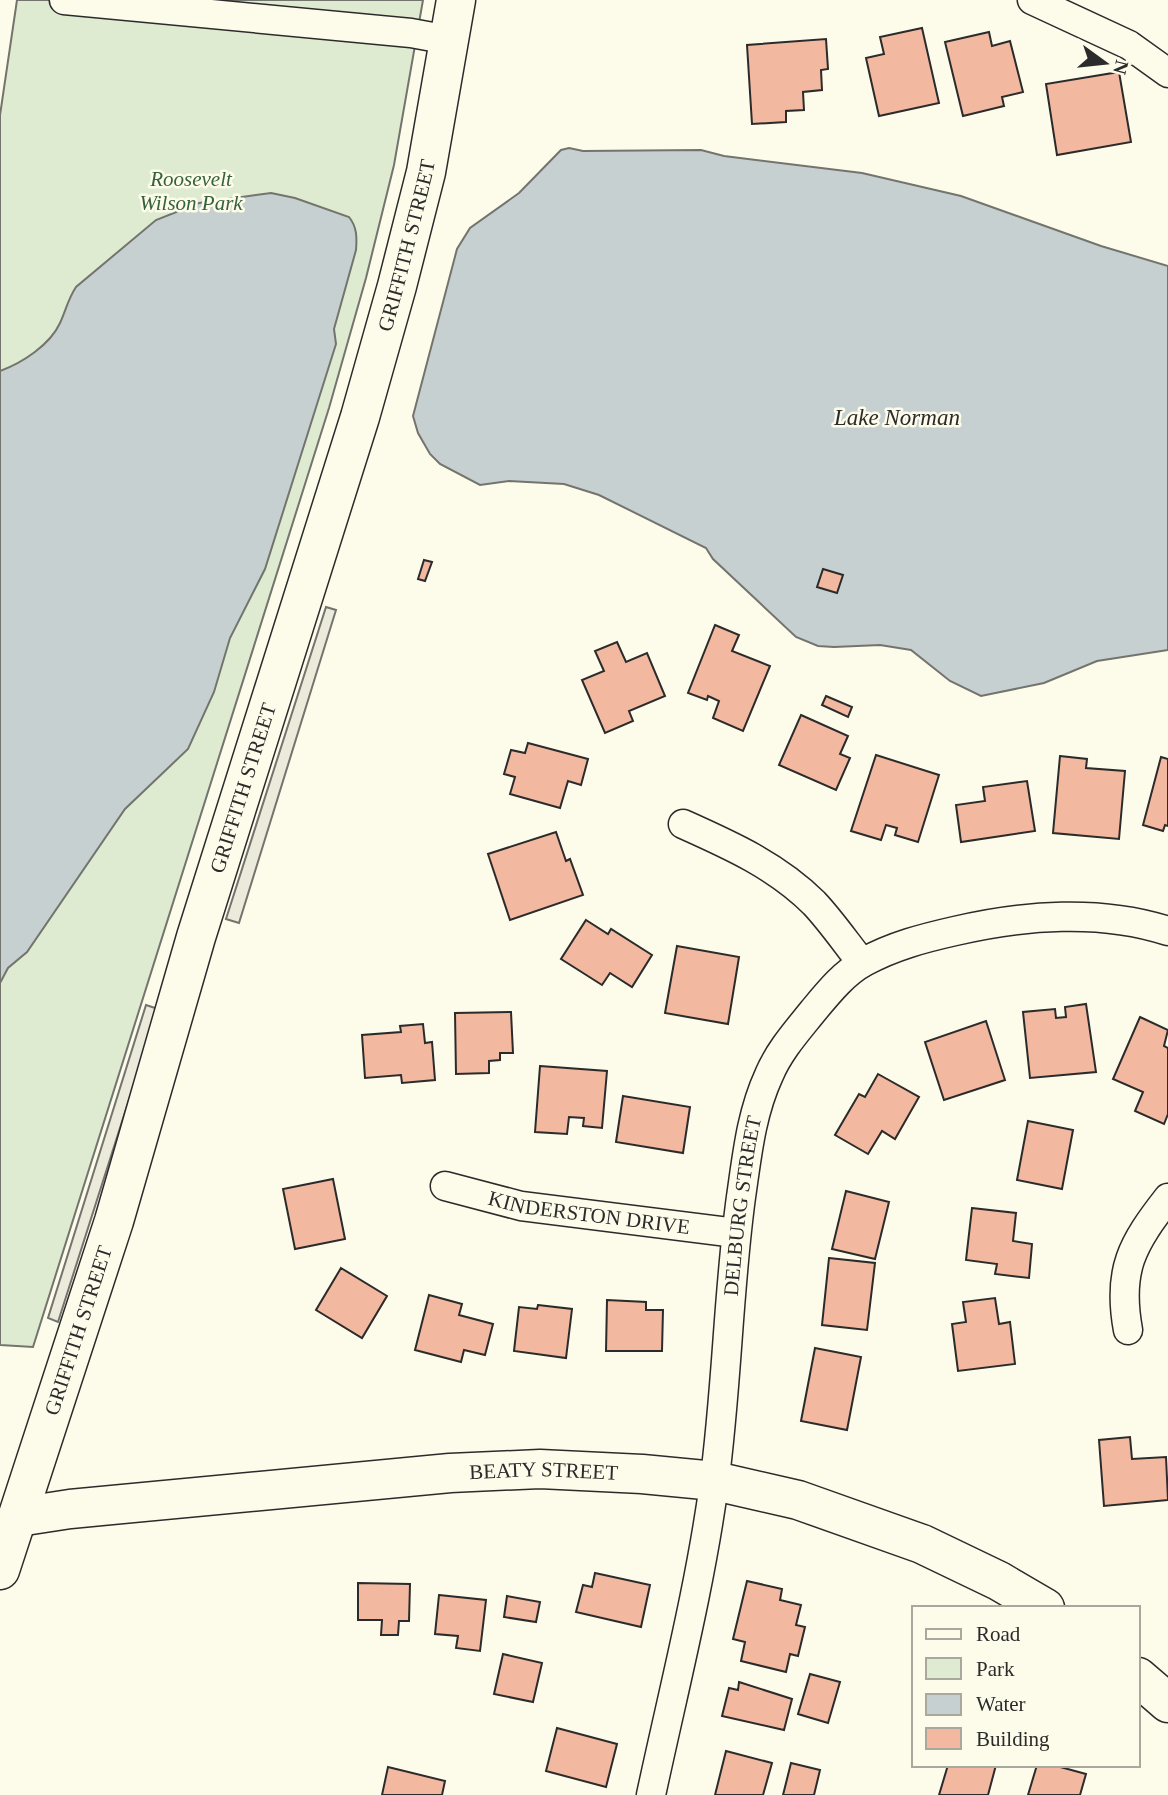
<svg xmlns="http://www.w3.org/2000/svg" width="1168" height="1795" font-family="'Times New Roman',serif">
<rect width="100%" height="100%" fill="#fdfbea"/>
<polygon fill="#deebd1" stroke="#74746e" stroke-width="2" points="17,0 423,0 394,165 366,278 329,408 33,1347 0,1345 0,115"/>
<g fill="#eceadb" stroke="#74746e" stroke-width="2">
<polygon points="326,607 336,610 239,923 226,919"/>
<polygon points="146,1005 158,1009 58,1322 48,1318"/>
</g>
<g fill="#c7d0d0" stroke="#74746e" stroke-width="2">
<polygon points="569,148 583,151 701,150 724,156 862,173 961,196 1101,246 1168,266 1168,650 1097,661 1044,683 981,696 950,681 911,650 880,645 834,647 818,646 796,637 713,559 706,548 599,495 564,484 509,481 480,485 440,464 430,454 418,433 413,416 457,249 470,228 519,193 561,150"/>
<path d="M271,193l24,5 54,19c8,10 8,20 7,33l-22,79 2,15 -71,225 -35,69 -16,54 -26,57 -63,60 -98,143 -19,16 -8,15v-612c22,-8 50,-26 60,-48 6,-13 8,-24 16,-36l80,-67 43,-17z"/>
</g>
<g fill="#f2b8a0" stroke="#2b2b2b" stroke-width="2">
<polygon points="922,28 939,103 879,116 866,58 884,54 880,37"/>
<polygon points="989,32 992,46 1010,41 1023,92 1002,97 1004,106 963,116 945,42"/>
<polygon points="826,39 828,69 821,70 822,90 803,92 804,110 786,111 786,122 752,124 747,45"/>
<polygon points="1119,72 1131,142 1057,155 1046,84"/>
<polygon points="424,560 432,562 425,581 418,579"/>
<polygon points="823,569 843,575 837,593 817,587"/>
<polygon points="715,625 739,635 732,651 770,666 743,731 713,718 719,701 708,696 707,700 688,693"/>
<polygon points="617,642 626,662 647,653 665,696 629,711 633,721 605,733 582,680 604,671 595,651"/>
<polygon points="826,696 852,707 848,717 822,705"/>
<polygon points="801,715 848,736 840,754 850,758 836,790 779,765"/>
<polygon points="528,743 588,759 581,785 568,781 560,808 510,794 515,777 504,774 511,750 525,753"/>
<polygon points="876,755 939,775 918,842 895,835 897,828 886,825 881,840 851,831"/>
<polygon points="1060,756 1087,759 1086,768 1125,771 1119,839 1053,833"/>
<polygon points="1161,757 1168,759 1168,826 1165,825 1163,831 1143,825"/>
<polygon points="1027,781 1035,831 961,842 956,805 985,801 983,787"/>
<polygon points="556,832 566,861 570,859 583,895 510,920 488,854"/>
<polygon points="586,920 608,934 611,929 652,955 632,987 610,973 602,985 561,959"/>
<polygon points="677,946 739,957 728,1024 665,1013"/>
<polygon points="1086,1004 1096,1072 1030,1078 1023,1012 1055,1009 1056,1018 1066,1017 1065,1007"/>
<polygon points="511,1012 513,1053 500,1053 500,1060 489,1061 489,1073 456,1074 455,1013"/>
<polygon points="1140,1017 1168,1030 1164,1046 1168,1048 1168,1114 1164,1124 1135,1111 1143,1092 1113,1079"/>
<polygon points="986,1021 1005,1080 944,1100 925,1042"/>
<polygon points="423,1024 425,1043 432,1042 435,1080 402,1083 401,1075 365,1078 362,1035 401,1032 400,1026"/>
<polygon points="540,1066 607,1071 602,1128 583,1126 584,1118 569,1117 567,1134 535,1132"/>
<polygon points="878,1074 919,1097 895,1139 882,1131 868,1154 835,1135 859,1094 865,1097"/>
<polygon points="623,1096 690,1107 683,1153 616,1142"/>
<polygon points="1028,1121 1073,1130 1062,1189 1017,1180"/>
<polygon points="333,1179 345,1239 295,1249 283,1189"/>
<polygon points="846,1191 889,1202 875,1259 832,1249"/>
<polygon points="972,1208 1016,1213 1013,1241 1032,1244 1029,1278 995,1274 997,1264 966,1260"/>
<polygon points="829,1258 875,1263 867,1330 822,1325"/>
<polygon points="341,1268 387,1296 362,1338 316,1310"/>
<polygon points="429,1295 462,1304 459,1315 493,1324 485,1355 464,1350 461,1362 415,1350"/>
<polygon points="995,1298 999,1324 1010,1322 1015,1364 958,1371 952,1324 966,1322 963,1302"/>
<polygon points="607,1300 646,1302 646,1310 663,1310 662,1351 606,1351"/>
<polygon points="538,1305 572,1309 566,1358 514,1351 519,1307 537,1309"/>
<polygon points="815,1348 861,1357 847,1430 801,1421"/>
<polygon points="1130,1437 1132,1459 1166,1457 1168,1500 1104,1506 1099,1440"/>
<polygon points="595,1573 650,1585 641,1627 576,1612 583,1585 592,1587"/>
<polygon points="747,1581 782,1589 780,1600 801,1605 796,1625 805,1627 798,1656 790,1654 786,1672 741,1661 745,1642 733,1639"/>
<polygon points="358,1583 410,1584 409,1621 399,1621 398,1635 381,1635 382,1620 358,1620"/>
<polygon points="439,1595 486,1600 480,1651 456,1648 458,1636 435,1634"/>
<polygon points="507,1596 540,1602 536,1622 504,1617"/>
<polygon points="503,1654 542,1663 533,1702 494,1694"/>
<polygon points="810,1674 840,1682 828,1723 798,1714"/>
<polygon points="739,1682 792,1699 784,1730 722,1716 729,1688 738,1690"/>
<polygon points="557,1728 617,1744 606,1787 546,1771"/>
<polygon points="726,1751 772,1763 763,1795 715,1795"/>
<polygon points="791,1763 820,1770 814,1795 783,1795"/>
<polygon points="948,1765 996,1765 988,1795 939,1795"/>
<polygon points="1037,1765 1053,1765 1086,1774 1080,1795 1028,1795"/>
<polygon points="388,1767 445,1781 442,1795 382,1795"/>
</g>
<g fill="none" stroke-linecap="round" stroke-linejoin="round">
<g stroke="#2b2b2b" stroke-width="31">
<g id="street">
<polyline points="64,0 411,33 449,40"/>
<polyline points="1032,0 1129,45 1168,73"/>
<path d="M683,824c47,21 94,42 131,79 17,18 32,40 48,60"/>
<path id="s1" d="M445,1186l76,20 215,27"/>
<path d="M1128,1330c-11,-60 4,-86 40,-132"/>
<path id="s2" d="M651,1795c22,-103 49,-207 63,-311 13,-95 14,-192 27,-287 6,-41 10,-83 28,-122 10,-24 28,-44 44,-64 15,-18 31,-38 51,-49 29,-16 60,-24 91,-31 68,-16 146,-22 213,0"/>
</g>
</g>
<g stroke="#2b2b2b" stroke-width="41">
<g id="secondary">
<path id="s3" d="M18,1517l52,-8 380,-36 90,-4 102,5 73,7 83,19 124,44 77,37 46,27"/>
<path id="s4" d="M0,1570l114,-349 82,-284 164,-520 37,-131 29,-114 30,-172"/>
<polyline points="1138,1677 1168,1703"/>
</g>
</g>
<use href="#street" stroke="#fdfbea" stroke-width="28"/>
<use href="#secondary" stroke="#fdfbea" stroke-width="38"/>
</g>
<g text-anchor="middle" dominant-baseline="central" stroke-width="5" stroke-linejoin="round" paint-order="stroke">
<g font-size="21" font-style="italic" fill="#34623c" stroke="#fdfbea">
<text x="191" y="179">Roosevelt<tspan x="191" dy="24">Wilson Park</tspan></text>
</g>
<g font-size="21" fill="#2b2b2b" stroke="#fdfbea">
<text stroke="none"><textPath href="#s4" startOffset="1386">GRIFFITH STREET</textPath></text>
<text stroke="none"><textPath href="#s4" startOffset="819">GRIFFITH STREET</textPath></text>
<text stroke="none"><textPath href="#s2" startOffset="597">DELBURG STREET</textPath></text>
<text stroke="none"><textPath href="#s1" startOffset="147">KINDERSTON DRIVE</textPath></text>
<text stroke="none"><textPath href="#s4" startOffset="252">GRIFFITH STREET</textPath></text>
<text stroke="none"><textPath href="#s3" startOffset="528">BEATY STREET</textPath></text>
</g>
<g font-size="23" font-style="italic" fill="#2b2b2b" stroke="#fdfbea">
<text x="897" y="417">Lake Norman</text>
</g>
</g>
<rect x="912" y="1606" width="228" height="161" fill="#fdfbea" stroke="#a9a89e" stroke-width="2"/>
<rect x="926" y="1629" width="35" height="10" fill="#fdfbea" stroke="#a9a89e" stroke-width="2"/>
<text x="976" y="1641" font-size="21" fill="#2b2b2b">Road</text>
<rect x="926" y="1658" width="35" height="21" fill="#deebd1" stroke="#a9a89e" stroke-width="2"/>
<text x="976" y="1676" font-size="21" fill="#2b2b2b">Park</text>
<rect x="926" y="1694" width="35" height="21" fill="#c7d0d0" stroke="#a9a89e" stroke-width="2"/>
<text x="976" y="1711" font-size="21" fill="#2b2b2b">Water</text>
<rect x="926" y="1728" width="35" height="21" fill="#f2b8a0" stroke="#a9a89e" stroke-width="2"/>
<text x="976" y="1746" font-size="21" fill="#2b2b2b">Building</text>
<g transform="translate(1105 63) rotate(105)" stroke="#fdfbea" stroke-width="5" paint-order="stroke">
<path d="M0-5L12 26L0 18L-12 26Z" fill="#2b2b2b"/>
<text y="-10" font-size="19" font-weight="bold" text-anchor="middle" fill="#2b2b2b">N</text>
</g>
</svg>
